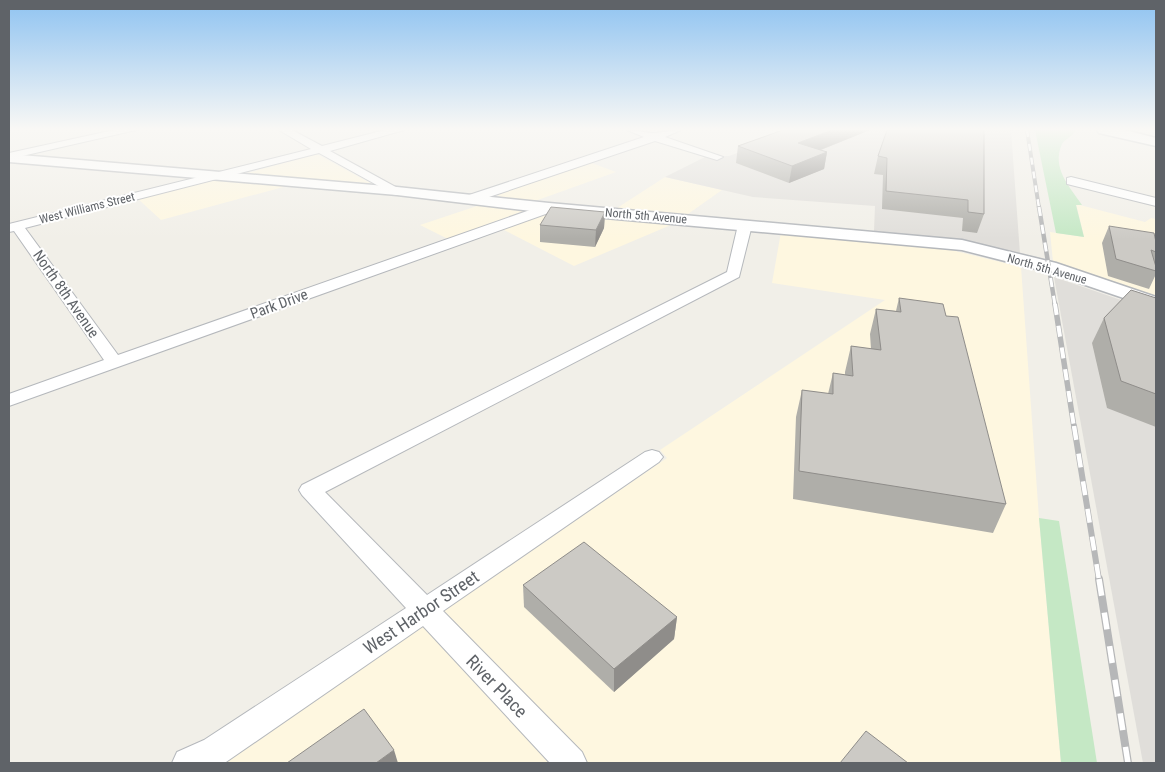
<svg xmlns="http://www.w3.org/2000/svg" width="1165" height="772" font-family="'Roboto Condensed',sans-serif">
<rect width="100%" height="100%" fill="#f1efe8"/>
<g fill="#fef7e0">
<polygon points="317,154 370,183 363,185 244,174"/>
<polygon points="589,162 616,172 535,201 502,197 497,195"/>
<polygon points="665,177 722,190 688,214 617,208"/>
<polygon points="216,179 287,186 161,220 137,198"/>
<polygon points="483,204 526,210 448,239 420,225"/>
<polygon points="1076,204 1145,222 1151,218 1156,219 1156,296 1053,262 1050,232 1084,237"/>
<polygon points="551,212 678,222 574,266 502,229"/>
<polygon points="781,232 947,249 1021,267 1039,518 1061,763 222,763 667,458 660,450 885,300 772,283"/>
</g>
<g fill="#e0deda">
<polygon points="800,130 1011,130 1020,254 932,237 874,231 875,206 753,197 665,177 707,156 729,156"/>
<polygon points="1054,277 1156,312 1156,763 1143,763"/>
</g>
<g fill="#c5e8c5">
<path d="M1035,130h41c-3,6 -11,9 -14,14 -11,24 8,43 20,61h-6l8,32 -28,-4z"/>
<polygon points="1039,518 1059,521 1097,763 1061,763"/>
</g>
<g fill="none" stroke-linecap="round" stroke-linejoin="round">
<g stroke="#b5b8bc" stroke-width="2">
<g id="minor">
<polygon points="114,130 136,130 9,159 9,153"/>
<polygon points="279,130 292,130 322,146 385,130 404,130 330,151 403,191 397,195 393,194 319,153 25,228 118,355 544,205 554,205 555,208 554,211 9,406 9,394 104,360 14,231 9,232 9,224 311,149"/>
<path d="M627,130c8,0 25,4 29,3 9,-1 16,-3 25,-3l-16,7 58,20 -6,3 -62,-19 -178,60 -4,1 -6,-4 2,-3 175,-58z"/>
<polygon points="1071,177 1156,198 1156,206 1067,184 1067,178"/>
<polygon points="745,221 752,225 739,277 325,492 427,595 645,452 652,450 659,452 663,457 659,462 443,611 582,752 587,763 550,763 423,626 226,762 172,763 177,752 204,740 406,608 302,495 299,490 302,485 727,272 738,225"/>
</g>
</g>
<g stroke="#b5b8bc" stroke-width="3">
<polygon id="tertiary" points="9,154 397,187 549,203 962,240 1056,263 1156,297 1156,309 1044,271 962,250 549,213 397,195 9,162"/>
</g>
<g stroke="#b6babf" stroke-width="3">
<polygon id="secondary" points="1097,130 1125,130 1156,138 1156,146 1099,133"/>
</g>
<use href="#minor" fill="#fff" fill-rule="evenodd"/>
<use href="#tertiary" fill="#fff" fill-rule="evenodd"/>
<use href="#secondary" fill="#fff" fill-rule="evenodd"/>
<g stroke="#b6b7b8" stroke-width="4">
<polyline id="rail-far4" points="1027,130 1039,208"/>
</g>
<g stroke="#b6b7b8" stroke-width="4.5">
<polyline id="rail-far3" points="1039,207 1055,305"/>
</g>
<g stroke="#b6b7b8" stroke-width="5.5">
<polyline id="rail-far2" points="1055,304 1074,427"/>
</g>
<g stroke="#b6b7b8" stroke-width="6">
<polyline id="rail-far1" points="1074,426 1099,580"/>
</g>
<g stroke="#b6b7b8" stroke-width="8">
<polyline id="rail" points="1099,579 1128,763"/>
</g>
<use href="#rail-far4" stroke="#fff" stroke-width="2.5" stroke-dasharray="7" stroke-linecap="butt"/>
<use href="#rail-far3" stroke="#fff" stroke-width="3" stroke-dasharray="9" stroke-linecap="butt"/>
<use href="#rail-far2" stroke="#fff" stroke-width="4" stroke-dasharray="11" stroke-linecap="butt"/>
<use href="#rail-far1" stroke="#fff" stroke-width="4.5" stroke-dasharray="14" stroke-linecap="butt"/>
<use href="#rail" stroke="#fff" stroke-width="5.5" stroke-dasharray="17" stroke-linecap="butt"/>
</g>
<g fill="#afaea9">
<polygon points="870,130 821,150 827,152 824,169 789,183 736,163 738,146"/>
<polygon points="984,130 984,214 977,233 962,231 963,218 882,209 883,175 874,174 878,156"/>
<polygon points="605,212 604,228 595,247 540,242 540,225"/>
<polygon points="1109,226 1156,242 1156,259 1155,262 1156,267 1156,274 1149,289 1108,276 1102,243"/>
<polygon points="899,298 946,316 1006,504 993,533 793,499 796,417 802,390 828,394 833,373 845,375 845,372 851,346 871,349 870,334 876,309 896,311"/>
<polygon points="1156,298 1156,427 1107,408 1092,343 1104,318"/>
<polygon points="523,585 677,617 674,639 614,692 524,607"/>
</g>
<g fill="#8f8d8a">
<polygon points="832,130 870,130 795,160 798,143"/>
<polygon points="827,152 824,169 789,183 792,166"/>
<polygon points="605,212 604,228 595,247 596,230"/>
<polygon points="677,617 674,639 614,692 614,669"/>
<polygon points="394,750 398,763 376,763"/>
</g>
<g fill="#cccac5" stroke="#8f8d8a">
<polygon points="783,130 832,130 798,143 827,152 792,166 738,146"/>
<polygon points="887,130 984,130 984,214 968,212 968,200 886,191 887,158 878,156"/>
<polygon points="551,207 605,212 596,230 540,225"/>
<polygon points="1109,226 1154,233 1156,242 1156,252 1151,250 1156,267 1156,271 1116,259"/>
<polygon points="1131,290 1156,298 1156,394 1121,381 1104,318"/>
<polygon points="899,298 943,304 946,316 958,317 1006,504 799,471 802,390 833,394 833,373 853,376 851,346 881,350 876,309 901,312"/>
<polygon points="584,542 677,617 614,669 523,585"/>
<polygon points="364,709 394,750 376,763 287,763"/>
<polygon points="866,731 908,763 840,763"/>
</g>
<linearGradient id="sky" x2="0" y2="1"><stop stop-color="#8fc3f1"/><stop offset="0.54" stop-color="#f9f8f5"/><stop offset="1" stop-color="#f9f8f5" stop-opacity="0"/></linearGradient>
<rect width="1165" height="239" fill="url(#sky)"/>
<g text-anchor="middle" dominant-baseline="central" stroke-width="4" stroke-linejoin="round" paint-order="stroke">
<g font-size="12" fill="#5f6368" stroke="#fff">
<text transform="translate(87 208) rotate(-14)">West Williams Street</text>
<text transform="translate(646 216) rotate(5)">North 5th Avenue</text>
<text transform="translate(1047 269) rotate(16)">North 5th Avenue</text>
</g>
<g font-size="15" fill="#5f6368" stroke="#fff">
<text transform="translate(66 294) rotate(55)">North 8th Avenue</text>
<text transform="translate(279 304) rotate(-20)">Park Drive</text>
</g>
<g font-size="18" fill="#5f6368" stroke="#fff">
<text transform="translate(421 612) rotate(-34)">West Harbor Street</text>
<text transform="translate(497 686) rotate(46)">River Place</text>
</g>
</g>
<rect width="1165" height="772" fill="none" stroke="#5f6368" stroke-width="20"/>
</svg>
